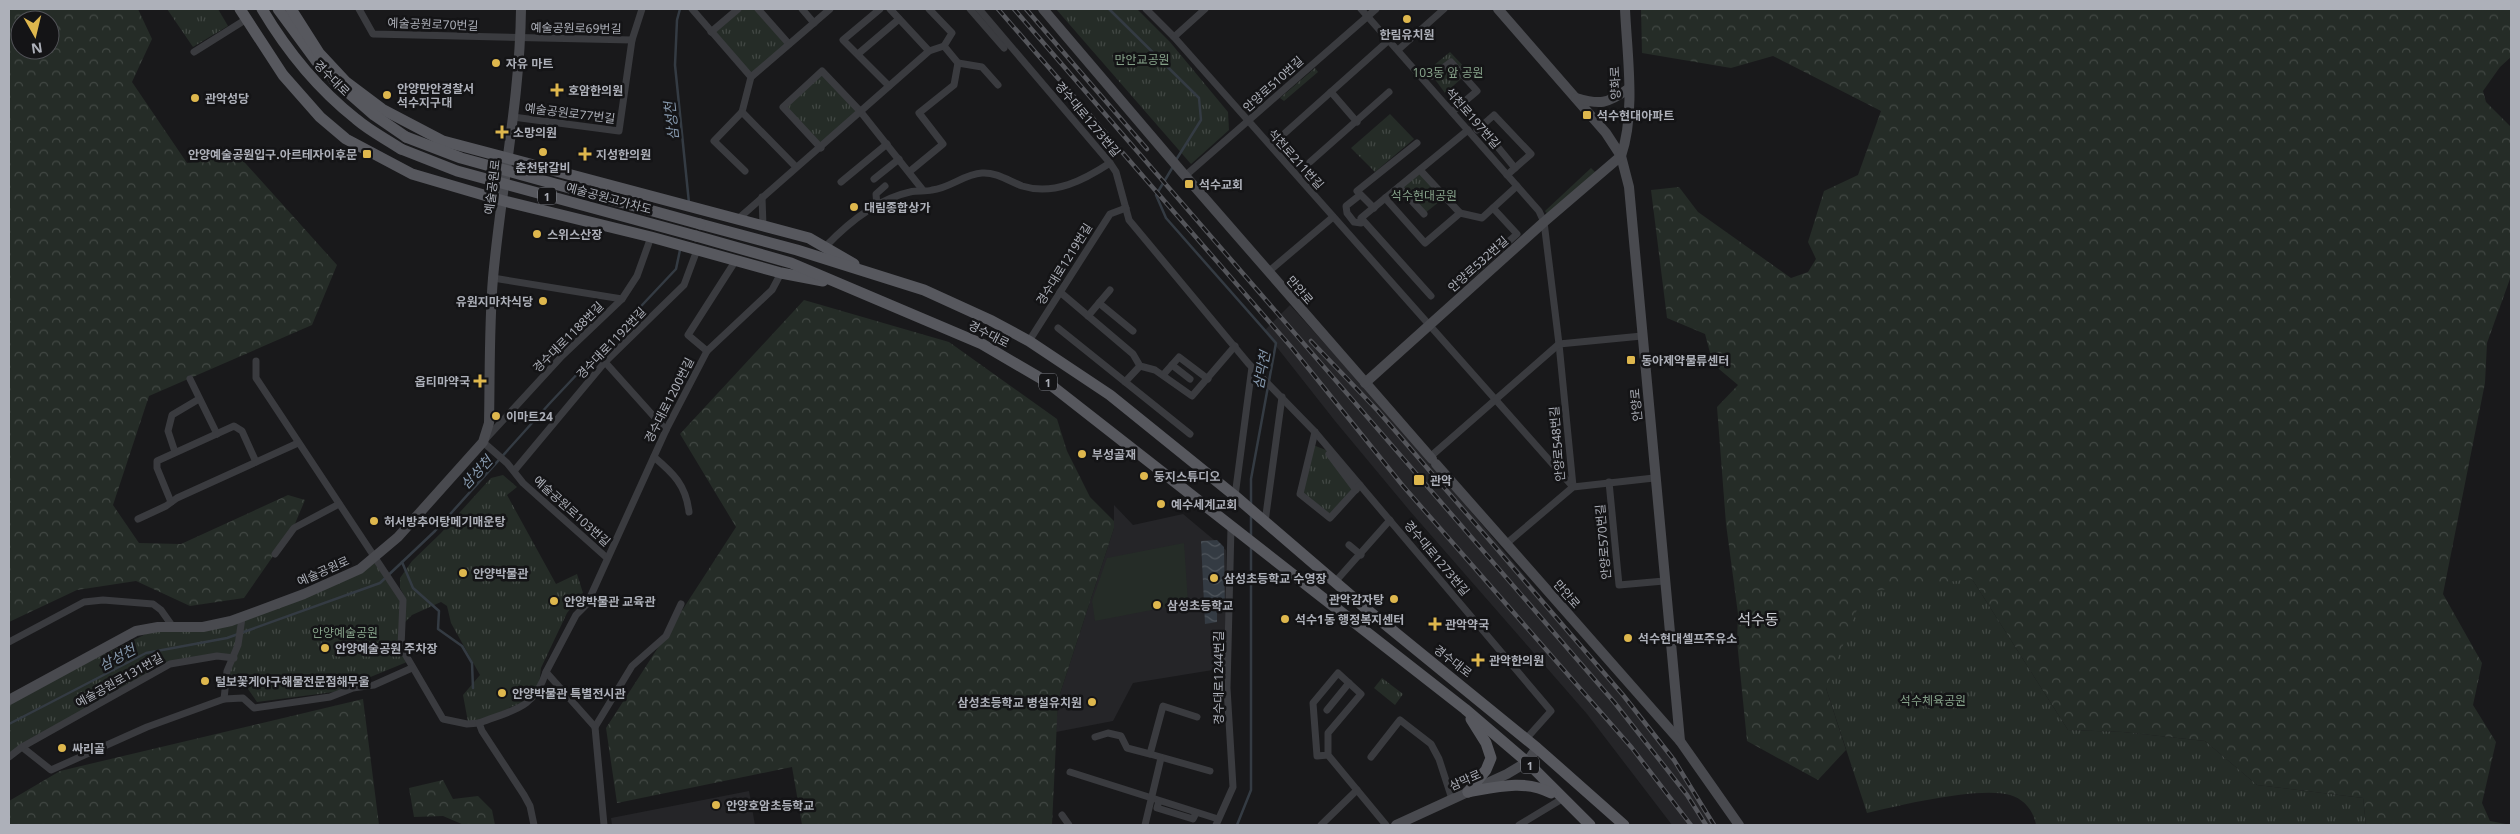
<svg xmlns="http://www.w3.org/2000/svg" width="2520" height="834" font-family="'Noto Sans','Noto Sans KR',sans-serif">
<defs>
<pattern id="forest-crowns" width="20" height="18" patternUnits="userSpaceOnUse" patternTransform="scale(1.25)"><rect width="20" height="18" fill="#252c27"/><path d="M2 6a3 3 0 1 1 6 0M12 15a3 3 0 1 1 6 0" fill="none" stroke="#424844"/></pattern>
<pattern id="park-tufts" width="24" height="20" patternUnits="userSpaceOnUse" patternTransform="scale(1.25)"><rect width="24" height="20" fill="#252c27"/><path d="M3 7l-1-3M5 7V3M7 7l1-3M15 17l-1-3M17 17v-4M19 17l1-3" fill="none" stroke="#424844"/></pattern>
<pattern id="water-waves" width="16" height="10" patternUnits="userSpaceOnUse" patternTransform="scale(1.25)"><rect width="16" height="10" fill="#343b43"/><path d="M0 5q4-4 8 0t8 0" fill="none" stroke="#4f555c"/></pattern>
</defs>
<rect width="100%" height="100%" fill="#19191b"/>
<g fill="#252528">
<polygon points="1290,305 1410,438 1671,752 1717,825 1672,825 1587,714 1409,510 1335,421 1264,331"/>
<polygon points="1114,505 1133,525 1183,514 1226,550 1226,665 1219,669 1133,683 1113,721 1056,732 1058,700 1114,528"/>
<polygon points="749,791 755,825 612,825 611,818"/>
</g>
<polygon fill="#252c27" points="1184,543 1188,603 1095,621 1092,601 1107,558"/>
<g fill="url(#forest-crowns)" fill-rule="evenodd">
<path d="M9,9h129l14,30 -20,43 55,81 50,-9 100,111 -25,60 -163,71 -36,109 26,38 42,1 107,-49 17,5 -11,26 -50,72 -54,8 -54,-25 -59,9 -68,32zM20,20h30v30h-30z"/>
<polygon points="1641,9 2511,9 2511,57 2500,67 2483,91 2486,102 2511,127 2511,276 2487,343 2485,383 2443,594 2482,663 2473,705 2496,742 2482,803 2490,821 2511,825 2366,825 2363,798 2257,785 2205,741 2123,732 2068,730 1972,579 1826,688 1846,750 1818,780 1747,741 1737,641 1738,614 1726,524 1717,407 1738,385 1713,364 1705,334 1667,318 1651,190 1679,187 1698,212 1791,278 1808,272 1816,259 1808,242 1824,191 1858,175 1881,111 1773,56 1731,68 1642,53"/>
<polygon points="804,300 949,342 1057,419 1067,451 1090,497 1114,521 1114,528 1058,700 1052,825 802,825 792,767 617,803 606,728 736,527 680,434"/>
<polygon points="363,699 379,825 9,825 9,801 60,771"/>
<polygon points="443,780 453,799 478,796 492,810 495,825 464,825 443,816 414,817 409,788"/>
</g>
<g fill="url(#park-tufts)">
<polygon points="167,9 218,9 228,26 193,47"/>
<polygon points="738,9 758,9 789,44 751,77 711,32"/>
<polygon points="1056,9 1137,9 1170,42 1228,112 1229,130 1191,164"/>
<polygon points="1450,52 1469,72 1445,93 1428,70"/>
<polygon points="1315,68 1318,72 1284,101 1280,98"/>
<polygon points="822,71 860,111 821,148 783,107"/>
<polygon points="1390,114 1414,139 1375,172 1351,148"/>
<polygon points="1591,168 1597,174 1550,218 1545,211"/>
<polygon points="1420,170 1445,197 1424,214 1399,187"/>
<polygon points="1313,445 1326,450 1356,490 1330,518 1300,494"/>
<polygon points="503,475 517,487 507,495 556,584 577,574 583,593 567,613 541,668 539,685 527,700 485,719 468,722 463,695 480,675 451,623 447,606 441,602 412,615 404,623 406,599 400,588 400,578 412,561 441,533 491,478"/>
<polygon points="374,558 400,594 401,625 407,662 334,692 257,702 248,689 227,672 233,660 217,657 170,665 22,747 9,761 9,701 158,628 231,622"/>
<path d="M1972,579l96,151 55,2 82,9 52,44 106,13 3,27h-330c-2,-14 -12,-26 -26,-30 -30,-9 -110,10 -143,18l-41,-125 38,-96z"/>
<polygon points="1382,678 1403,694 1395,705 1374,688"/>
</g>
<polygon fill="url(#water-waves)" points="1217,540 1224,547 1225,612 1217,613 1217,622 1205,624 1201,541"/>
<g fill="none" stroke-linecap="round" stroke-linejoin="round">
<g stroke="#343b43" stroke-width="2.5">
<polyline points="680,9 677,20 675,65 689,203"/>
<polyline points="1109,9 1199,98 1201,120 1176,160"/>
<polyline points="1174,165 1156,195 1166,218 1276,343 1251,479 1251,504"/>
<polyline points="1251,514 1251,536"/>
<polyline points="402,562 413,588 439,611 438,629 462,646 472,663 473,688"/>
<polyline points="9,724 146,653 227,638 380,583 435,531 550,403 676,269 680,250"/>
<polyline points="1237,825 1251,790 1251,547"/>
</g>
<g stroke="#3a3b3f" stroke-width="7">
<polyline points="359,9 373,34 632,40"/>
<polyline points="692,9 751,77 742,112 796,167"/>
<polyline points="758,9 789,44"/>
<polyline points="802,9 814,23"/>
<polyline points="880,9 843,40 889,86"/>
<polyline points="890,9 929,51"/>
<polyline points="970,9 1004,48"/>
<polyline points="979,9 1110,163 1116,172 1129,220 1248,363 1315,432 1551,711 1526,739"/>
<polyline points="1146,9 1174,37 1573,487"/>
<polyline points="1361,9 1539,211 1544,222 1559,344 1573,486"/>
<polyline points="711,32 738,9"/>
<polyline points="1174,37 1205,9"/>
<polyline points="944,46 958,63 982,67 998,85"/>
<polyline points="1398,50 1444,9"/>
<polyline points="194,52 245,20"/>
<polyline points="858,54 899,19"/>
<polyline points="1432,76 1451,62 1477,91 1452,112"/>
<polyline points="751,77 830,9"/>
<polyline points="1331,92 1357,122"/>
<polyline points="742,112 714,141 745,171"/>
<polyline points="513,117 619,131 632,40 642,9"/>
<polyline points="1477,130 1494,115 1531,154 1507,175"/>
<polyline points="1285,133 1389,40"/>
<polyline points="1492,140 1515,168"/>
<polyline points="821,148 783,107 822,71 860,111 922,189"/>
<polyline points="1310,162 1389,92"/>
<polyline points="1420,170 1460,213 1482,218 1517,186"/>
<polyline points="909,172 943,144 919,113 954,85 958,63"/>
<polyline points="1185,176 1376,9"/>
<polyline points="874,179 899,159"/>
<polyline points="841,182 887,144"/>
<polyline points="1399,187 1424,214"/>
<polyline points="1360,195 1346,206 1347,213 1354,222 1361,223"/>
<polyline points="762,197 763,226"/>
<polyline points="1385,198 1425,243 1460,213"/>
<polyline points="877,206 876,194 885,186"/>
<polyline points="1374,208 1357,191 1417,143"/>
<polyline points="738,219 929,51 944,46 952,33 929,9"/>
<path d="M825,247c22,-23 52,-48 85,-55 8,-2 15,0 22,-2 18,-2 32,-16 50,-17 14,-1 27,8 40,13 32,10 62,-6 88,-23"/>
<polyline points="1268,272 1333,217"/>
<polyline points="493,278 622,299"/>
<polyline points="1465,280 1517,234 1493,208"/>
<polyline points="1060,292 1133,354 1140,366 1155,370 1192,396 1235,346"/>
<polyline points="1431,296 1361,218 1468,130"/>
<polyline points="1099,303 1133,331"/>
<polyline points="1088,316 1110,290"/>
<polyline points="1058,328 1190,434"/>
<polyline points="1029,341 1110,214 1126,208"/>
<polyline points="707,351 688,335 736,260"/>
<polyline points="256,361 256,378 403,600 401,647 443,719 467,724 479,723 482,731 524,795 530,806 534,825"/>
<polyline points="605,362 666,430"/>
<polyline points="1172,365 1190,379"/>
<polyline points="1163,375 1179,357 1208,379"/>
<polyline points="190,379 217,434"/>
<polyline points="1125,382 1140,366"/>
<polyline points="1315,432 1300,494 1330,518 1360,485"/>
<polyline points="175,452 168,431 172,415 199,399"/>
<polyline points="1329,454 1356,490"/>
<path d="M654,457c19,16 32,28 35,55"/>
<polyline points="1430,457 1559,344 1642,336"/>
<polyline points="514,471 605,362 684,285 697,250"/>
<polyline points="1609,482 1619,585 1664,581"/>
<polyline points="1235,496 1252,367"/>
<polyline points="171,502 157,468 157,461 234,426 242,431 256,462"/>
<polyline points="138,519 166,506 177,498 298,443"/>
<polyline points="1265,522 1282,397"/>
<polyline points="1506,544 1573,487 1654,478"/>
<polyline points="1349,545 1361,555"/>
<polyline points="275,554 294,528 339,504"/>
<polyline points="607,558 523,483 507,463 483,442 562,356 622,299 637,276 651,237"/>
<polyline points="1335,582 1390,520"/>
<polyline points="9,642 84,602 103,600 153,604 161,610 173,627"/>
<polyline points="224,699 227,671 238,645 242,618"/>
<polyline points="1327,710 1349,683"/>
<polyline points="1197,717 1163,706 1150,754 1210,771"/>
<path d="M479,723c33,-13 55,-13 67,-51"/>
<polyline points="595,727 632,666 666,636 681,604"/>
<polyline points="1095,737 1108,733 1121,736 1127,748 1150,754"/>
<polyline points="22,747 51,770 147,727 224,699 243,698 254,708 330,697 353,688 374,685 412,668"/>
<polyline points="1328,755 1317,756 1313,703 1338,673 1361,694 1328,733 1328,755 1386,825"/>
<polyline points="9,757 22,747 170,664 217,656 234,658"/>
<polyline points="1371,757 1400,720 1431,744 1439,759 1452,799"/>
<polyline points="1070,772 1218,819"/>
<polyline points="1159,801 1157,808 1193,819 1196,813"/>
<polyline points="1062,815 1069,825"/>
<polyline points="604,825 595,727 546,672 576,615 587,604 666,430 707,351 772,290 781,273"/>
<polyline points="1145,825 1161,758"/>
<polyline points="1216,825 1233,787 1227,688 1231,527"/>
<polyline points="1321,825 1357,790"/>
<polyline points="1519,825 1562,799"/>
</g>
<g stroke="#494a4f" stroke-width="10">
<polyline points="1043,9 1181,171 1432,459"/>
<polyline points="1498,9 1606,133 1621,156 1629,187 1680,741 1739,825"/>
<path d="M1576,98c24,7 31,6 52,-9"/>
<path d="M1365,383l179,-161 77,-66c15,-43 6,-102 4,-147"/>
<polyline points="1436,464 1680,741"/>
<path d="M9,700l127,-69 22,-4h45l28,-6 73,-27 56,-25 38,-32 85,-95 6,-19c1,-48 0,-97 4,-145 8,-90 27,-179 28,-269"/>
<polyline points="1396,825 1507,774 1527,762 1537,748"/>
</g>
<g stroke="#57585e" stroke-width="11">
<polyline points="240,9 283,75 320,117 346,139 412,174 504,201 651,237 781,273 823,281"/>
<path d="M262,9c25,42 56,80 94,110 14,12 30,20 45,30"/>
<polyline points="278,9 317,62"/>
<polyline points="291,9 319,53 346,82 382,109 443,141 809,238 854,264"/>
<polyline points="333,79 374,115 406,137"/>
<polyline points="700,224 797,250 924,290 992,321 1029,341 1110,395 1235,496 1370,612 1537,748 1624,825"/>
<polyline points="696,236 791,263 982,344 1047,382 1465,709 1527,762 1590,825"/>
<path d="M1468,792c28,-5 57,-13 83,1"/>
<polyline points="1468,792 1486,770 1491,758 1486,743 1471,719"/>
</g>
<g stroke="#54555a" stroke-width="4.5">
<g id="rail">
<polyline points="998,9 1292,348 1403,486 1632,748 1691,825"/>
<polyline points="1014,9 1614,702 1687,795 1706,825"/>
<polyline points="1026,9 1147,149"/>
<polyline points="1311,341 1378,411 1623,695 1674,760 1714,825"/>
</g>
</g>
<use href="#rail" stroke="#141416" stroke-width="2.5" stroke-dasharray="8" stroke-linecap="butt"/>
<g stroke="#57585e" stroke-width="11">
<polyline points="406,137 461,158 700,224"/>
<polyline points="401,149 457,171 696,236"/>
</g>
</g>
<g fill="#deb74d" stroke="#141416" stroke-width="2">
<circle cx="1407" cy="19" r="5"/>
<circle cx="496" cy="63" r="5"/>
<path d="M554.5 82.5h5v5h5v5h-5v5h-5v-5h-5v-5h5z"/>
<circle cx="387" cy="95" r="5"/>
<circle cx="195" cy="98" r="5"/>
<rect x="1582" y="110" width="10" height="10" rx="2.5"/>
<path d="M499.5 124.5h5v5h5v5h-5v5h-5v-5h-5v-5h5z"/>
<circle cx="543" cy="152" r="5"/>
<rect x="362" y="149" width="10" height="10" rx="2.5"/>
<path d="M582.5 146.5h5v5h5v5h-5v5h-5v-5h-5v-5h5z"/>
<rect x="1184" y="179" width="10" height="10" rx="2.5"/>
<circle cx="854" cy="207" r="5"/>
<circle cx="537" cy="234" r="5"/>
<circle cx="543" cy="301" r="5"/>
<rect x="1626" y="355" width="10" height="10" rx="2.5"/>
<path d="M477.5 373.5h5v5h5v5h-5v5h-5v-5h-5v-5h5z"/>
<circle cx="496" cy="416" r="5"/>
<circle cx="1082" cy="454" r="5"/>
<circle cx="1144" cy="476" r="5"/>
<rect x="1413" y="474" width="12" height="12" rx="2.5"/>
<circle cx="1161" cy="504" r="5"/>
<circle cx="374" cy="521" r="5"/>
<circle cx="463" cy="573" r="5"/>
<circle cx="1214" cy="578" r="5"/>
<circle cx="1394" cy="599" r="5"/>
<circle cx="554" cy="601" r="5"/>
<circle cx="1157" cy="605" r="5"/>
<circle cx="1285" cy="619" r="5"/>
<path d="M1432.5 616.5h5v5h5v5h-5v5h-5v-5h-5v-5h5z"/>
<circle cx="1628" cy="638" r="5"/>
<circle cx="325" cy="648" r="5"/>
<path d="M1475.5 652.5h5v5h5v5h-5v5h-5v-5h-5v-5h5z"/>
<circle cx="205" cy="681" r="5"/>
<circle cx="502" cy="693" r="5"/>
<circle cx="1092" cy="702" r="5"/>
<circle cx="62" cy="748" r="5"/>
<circle cx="716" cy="805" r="5"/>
</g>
<g text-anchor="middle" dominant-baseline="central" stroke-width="5" stroke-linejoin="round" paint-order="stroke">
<g fill="#141416" stroke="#7f8188" stroke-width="1">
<rect x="538" y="187.5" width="18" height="17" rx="4"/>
<rect x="1039" y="373.5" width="18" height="17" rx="4"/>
<rect x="1521" y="756.5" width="18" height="17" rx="4"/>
</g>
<g font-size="11" font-weight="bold" fill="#adb0b9">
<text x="547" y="196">1</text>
<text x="1048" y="382">1</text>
<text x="1530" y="765">1</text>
</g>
<g font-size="12" fill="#adb0b9" stroke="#141416">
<text transform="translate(433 24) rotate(2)">예술공원로70번길</text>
<text transform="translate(576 28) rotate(1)">예술공원로69번길</text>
<text transform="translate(332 78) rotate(45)">경수대로</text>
<text transform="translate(1615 83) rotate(-92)">양화로</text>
<text transform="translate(1273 84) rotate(-42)">안양로510번길</text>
<text transform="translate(570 113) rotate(7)">예술공원로77번길</text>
<text transform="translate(1473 118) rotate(49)">석천로197번길</text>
<text transform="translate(1088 119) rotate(50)">경수대로1273번길</text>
<text transform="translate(1296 159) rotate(48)">석천로211번길</text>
<text transform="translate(492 187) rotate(-83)">예술공원로</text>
<text transform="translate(609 198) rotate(15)">예술공원고가차도</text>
<text transform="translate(1064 264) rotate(-58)">경수대로1219번길</text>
<text transform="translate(1478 264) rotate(-42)">안양로532번길</text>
<text transform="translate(1300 290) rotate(49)">만안로</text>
<text transform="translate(989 334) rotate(27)">경수대로</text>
<text transform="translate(568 337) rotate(-45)">경수대로1188번길</text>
<text transform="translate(611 343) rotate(-46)">경수대로1192번길</text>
<text transform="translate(669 400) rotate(-63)">경수대로1200번길</text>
<text transform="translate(1636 405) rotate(-95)">안양로</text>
<text transform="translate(1557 444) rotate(-95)">안양로548번길</text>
<text transform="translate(572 511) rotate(42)">예술공원로103번길</text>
<text transform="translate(1603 542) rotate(-95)">안양로570번길</text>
<text transform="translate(1437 558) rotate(50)">경수대로1273번길</text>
<text transform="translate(323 571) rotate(-24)">예술공원로</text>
<text transform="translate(1567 594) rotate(49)">만안로</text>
<text transform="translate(1453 661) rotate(38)">경수대로</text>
<text transform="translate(1218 678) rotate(-90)">경수대로1244번길</text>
<text transform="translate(119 680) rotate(-29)">예술공원로131번길</text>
<text transform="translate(1465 780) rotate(-24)">삼막로</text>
</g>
<g font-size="12" font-weight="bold" fill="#adb0b9" stroke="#141416" text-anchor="start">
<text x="1407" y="34" text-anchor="middle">한림유치원</text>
<text x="506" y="63">자유 마트</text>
<text x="397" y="88">안양만안경찰서<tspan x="397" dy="14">석수지구대</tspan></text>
<text x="568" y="90">호암한의원</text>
<text x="205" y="98">관악성당</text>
<text x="1597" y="115">석수현대아파트</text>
<text x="513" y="132">소망의원</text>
<text x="357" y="154" text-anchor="end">안양예술공원입구.아르테자이후문</text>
<text x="596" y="154">지성한의원</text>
<text x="543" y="167" text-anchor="middle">춘천닭갈비</text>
<text x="1199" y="184">석수교회</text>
<text x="864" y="207">대림종합상가</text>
<text x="547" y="234">스위스산장</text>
<text x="533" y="301" text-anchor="end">유원지마차식당</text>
<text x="1641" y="360">동아제약물류센터</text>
<text x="470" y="381" text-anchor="end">옵티마약국</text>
<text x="506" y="416">이마트24</text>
<text x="1092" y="454">부성골재</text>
<text x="1154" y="476">둥지스튜디오</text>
<text x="1430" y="480">관악</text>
<text x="1171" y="504">예수세계교회</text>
<text x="384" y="521">허서방추어탕메기매운탕</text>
<text x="473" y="573">안양박물관</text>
<text x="1224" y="578">삼성초등학교 수영장</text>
<text x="1384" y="599" text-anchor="end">관악감자탕</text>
<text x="564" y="601">안양박물관 교육관</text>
<text x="1167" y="605">삼성초등학교</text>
<text x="1295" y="619">석수1동 행정복지센터</text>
<text x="1445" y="624">관악약국</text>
<text x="1638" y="638">석수현대셀프주유소</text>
<text x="335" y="648">안양예술공원 주차장</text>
<text x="1489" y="660">관악한의원</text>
<text x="215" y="681">털보꽃게아구해물전문점해무울</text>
<text x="512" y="693">안양박물관 특별전시관</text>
<text x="1082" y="702" text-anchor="end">삼성초등학교 병설유치원</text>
<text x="72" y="748">싸리골</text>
<text x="726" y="805">안양호암초등학교</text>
</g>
<g font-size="12" fill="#86a28a" stroke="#141416">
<text x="1142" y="59">만안교공원</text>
<text x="1448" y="72">103동 앞 공원</text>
<text x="1424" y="195">석수현대공원</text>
<text x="345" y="632">안양예술공원</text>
<text x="1933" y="700">석수체육공원</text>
</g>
<g font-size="14" font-style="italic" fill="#889bb0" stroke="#141416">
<text transform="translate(671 121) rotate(-96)">삼성천</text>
<text transform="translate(1261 370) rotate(-79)">삼막천</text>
<text transform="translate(476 472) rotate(-47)">삼성천</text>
<text transform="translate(117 657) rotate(-28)">삼성천</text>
</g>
<g font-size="15" fill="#cdcfd5" stroke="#141416">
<text x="1758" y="619">석수동</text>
</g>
</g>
<rect width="2520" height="834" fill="none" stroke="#adb0b9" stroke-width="20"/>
<g transform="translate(35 35) rotate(172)"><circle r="24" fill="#141416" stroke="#515257"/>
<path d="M0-4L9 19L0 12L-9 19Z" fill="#deb74d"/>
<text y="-8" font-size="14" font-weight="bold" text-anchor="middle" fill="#adb0b9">N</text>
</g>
</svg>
